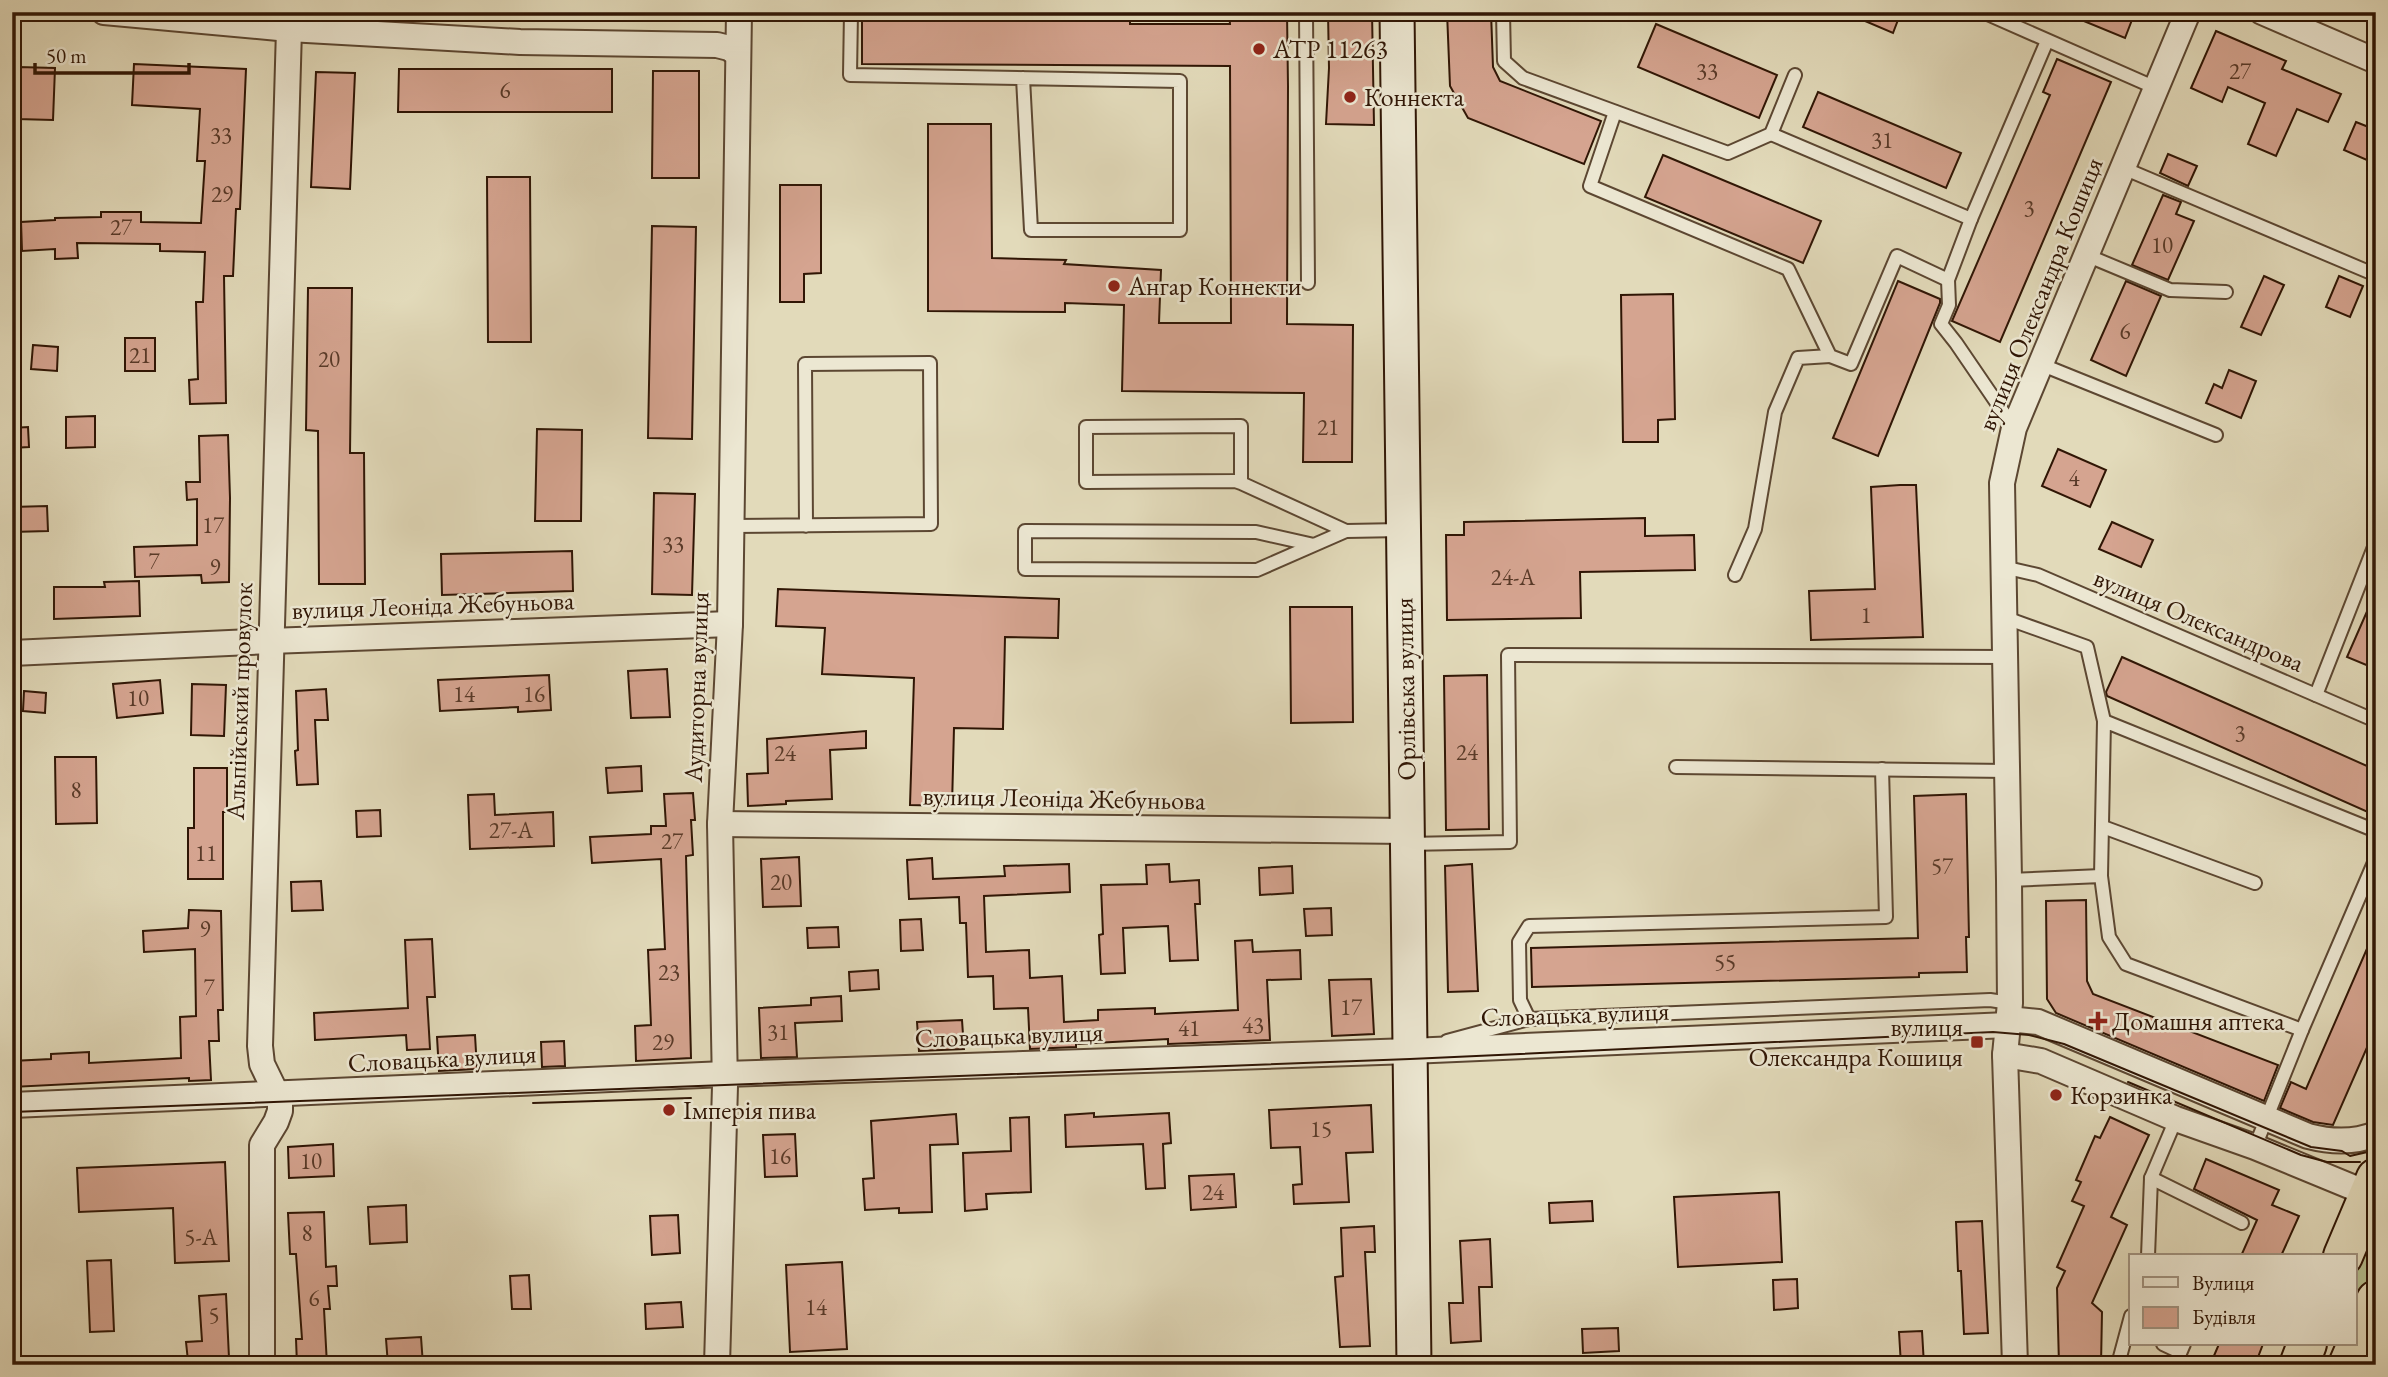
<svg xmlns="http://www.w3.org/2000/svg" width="2388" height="1377" font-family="'EB Garamond',serif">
<rect width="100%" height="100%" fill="#e2daba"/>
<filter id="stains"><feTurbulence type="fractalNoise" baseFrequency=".00286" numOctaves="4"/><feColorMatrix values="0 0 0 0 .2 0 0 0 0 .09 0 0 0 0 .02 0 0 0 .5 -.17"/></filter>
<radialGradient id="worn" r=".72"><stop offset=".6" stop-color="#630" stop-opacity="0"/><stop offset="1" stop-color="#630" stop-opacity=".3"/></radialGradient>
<polygon fill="#b5bf8e" stroke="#726a4a" stroke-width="2" points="2376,1220 2376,1264 2355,1313 2355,1269"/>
<g fill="#d5a490" stroke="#301605" stroke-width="2">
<polygon points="862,12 1130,12 1130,24 1230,24 1229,12 1287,12 1288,86 1287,324 1353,325 1352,462 1303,462 1304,393 1122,391 1124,305 1065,303 1065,312 928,311 928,124 991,124 992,258 1066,260 1064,264 1161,270 1159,323 1231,323 1230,66 862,64"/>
<polygon points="1328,12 1372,12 1374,125 1326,124 1329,68"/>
<polygon points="1447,12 1491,12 1493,67 1500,81 1601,121 1584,164 1468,118 1450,86"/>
<polygon points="1844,12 1901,12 1893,33"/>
<polygon points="2062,12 2135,12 2125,38"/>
<polygon points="1656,24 1777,75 1759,118 1638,67"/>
<polygon points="2216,31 2286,61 2282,69 2341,94 2328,122 2297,109 2276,156 2248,144 2265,103 2228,87 2222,102 2191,88"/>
<polygon points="2057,59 2111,82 2000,342 1952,321 2050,95 2043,92"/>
<polygon points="134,64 246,69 240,209 236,209 233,276 224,276 226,403 190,404 189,380 198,379 196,302 203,302 205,252 160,251 160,244 77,243 78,258 55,259 55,249 22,251 21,222 55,220 55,218 101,217 101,212 141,212 141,222 201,223 205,161 197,161 200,109 132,105"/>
<polygon points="18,67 55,68 53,120 17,119"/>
<polygon points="399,69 612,69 612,112 398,112"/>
<polygon points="653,71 699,71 699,178 652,178"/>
<polygon points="316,72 355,73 350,189 311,187"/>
<polygon points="1818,92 1961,153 1946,188 1803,127"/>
<polygon points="2356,122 2376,130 2376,164 2344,150"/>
<polygon points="2168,154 2197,166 2188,186 2160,173"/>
<polygon points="1663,155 1821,221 1803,263 1645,197"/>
<polygon points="487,177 530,177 531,342 488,342"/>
<polygon points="780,185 821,185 821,273 804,274 804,302 780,302"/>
<polygon points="2163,195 2181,202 2176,214 2194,221 2168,280 2132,265"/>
<polygon points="652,226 696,227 692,439 648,438"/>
<polygon points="2264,276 2284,285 2261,335 2241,327"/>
<polygon points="2339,276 2363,286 2350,317 2326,307"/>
<polygon points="1898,281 1940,299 1940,303 1878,456 1833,438"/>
<polygon points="2126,281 2161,296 2126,376 2091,360"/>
<polygon points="308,288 352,288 350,453 364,453 365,584 319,584 318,431 306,430"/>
<polygon points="1673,294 1675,419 1658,420 1658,442 1623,442 1621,295"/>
<rect x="125" y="338" width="30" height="33"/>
<polygon points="33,345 58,347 57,371 31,369"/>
<polygon points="2229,370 2256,381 2241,418 2206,403 2214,384 2222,388"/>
<polygon points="95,416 95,447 66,448 66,417"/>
<polygon points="28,427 29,447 12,448 12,428"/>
<polygon points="537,429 582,430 581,521 535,521"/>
<polygon points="228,435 230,498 229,582 202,583 201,575 135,577 134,547 197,545 197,499 187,500 186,482 200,482 199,436"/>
<polygon points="2058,449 2106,470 2090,507 2042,486"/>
<polygon points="1900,485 1916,485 1923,637 1811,640 1809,591 1875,589 1871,487"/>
<polygon points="654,493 695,494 692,595 652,594"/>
<polygon points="47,506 48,531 12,532 12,507"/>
<polygon points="1645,518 1645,536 1694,535 1695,570 1580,572 1581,618 1447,620 1446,535 1464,535 1464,522"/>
<polygon points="2112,522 2153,540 2141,567 2099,549"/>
<polygon points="572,551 573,591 442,595 441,554"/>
<polygon points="139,581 140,616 54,619 54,587 105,587 104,582"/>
<polygon points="778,589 1059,599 1058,638 1005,637 1003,729 954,728 952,806 910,805 914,678 822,674 825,628 776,626"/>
<polygon points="2376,591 2376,669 2347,657"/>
<polygon points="1290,607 1352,607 1353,722 1291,723"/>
<polygon points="2122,657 2376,770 2376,801 2370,813 2107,696 2106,692"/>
<polygon points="667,669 670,717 631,718 628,671"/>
<polygon points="549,675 551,710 518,712 518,707 440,711 438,680"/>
<polygon points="1487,675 1489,829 1446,830 1444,676"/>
<polygon points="160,680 163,713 117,718 113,684"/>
<polygon points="192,684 226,685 224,736 191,735"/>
<polygon points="326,689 328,720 315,720 318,784 297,785 295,751 298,750 296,691"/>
<polygon points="24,691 46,693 45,713 23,711"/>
<polygon points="866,731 866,748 830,750 832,799 786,801 786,804 748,806 747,774 768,773 767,739"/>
<polygon points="55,757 96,757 97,823 56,824"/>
<polygon points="641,766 642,791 608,793 606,768"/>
<polygon points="194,768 227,768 227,812 223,812 223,879 188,879 188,828 194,828"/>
<polygon points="693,793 695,820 691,820 693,855 686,856 691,1058 636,1061 635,1026 651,1025 648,950 665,949 661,859 592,863 590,837 651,834 651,826 666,826 664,794"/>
<polygon points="494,794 495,815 553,812 554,846 470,849 468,795"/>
<polygon points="1966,794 1969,937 1966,937 1967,972 1919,973 1919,977 1532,987 1531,948 1918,938 1914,796"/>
<polygon points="380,810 381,836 357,837 356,811"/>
<polygon points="799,857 801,906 763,907 761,859"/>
<polygon points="932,858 933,879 1005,876 1004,866 1069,864 1070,892 984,896 986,952 1029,950 1030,978 1062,976 1064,1022 1098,1020 1098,1010 1155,1008 1155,1014 1238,1010 1235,941 1252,940 1253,952 1300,950 1301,979 1267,980 1270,1040 1168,1044 1168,1039 1076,1044 1076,1047 1030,1049 1028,1008 994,1009 993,976 968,977 966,923 960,923 959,897 909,899 907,860"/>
<polygon points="1169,864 1170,882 1199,880 1200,904 1195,904 1198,960 1170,961 1168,926 1123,928 1125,973 1101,974 1099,935 1103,934 1101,885 1147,884 1146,865"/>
<polygon points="1472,864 1478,991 1448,992 1445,866"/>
<polygon points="1292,866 1293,893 1260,895 1259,868"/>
<polygon points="321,881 323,910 292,911 291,882"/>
<polygon points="2086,900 2087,981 2093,994 2278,1065 2264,1101 2056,1013 2047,999 2046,901"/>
<polygon points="1331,908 1332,935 1306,936 1304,909"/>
<polygon points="189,910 221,911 223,1010 218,1010 219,1041 209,1041 211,1080 189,1081 189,1078 12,1087 12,1061 51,1059 51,1054 89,1052 89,1063 181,1058 180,1017 196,1016 195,949 144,952 143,931 188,928"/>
<polygon points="921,919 923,950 901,951 900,920"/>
<polygon points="838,927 839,947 808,948 807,928"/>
<polygon points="2376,928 2376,1027 2333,1125 2313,1122 2280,1108 2291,1082 2306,1089"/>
<polygon points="432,939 435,997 427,997 430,1049 407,1050 406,1035 315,1040 314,1013 408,1008 405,940"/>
<polygon points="878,970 879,989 850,991 849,972"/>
<polygon points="1371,979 1374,1034 1332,1036 1329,980"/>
<polygon points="841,996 842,1021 795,1023 797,1057 761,1058 759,1008 811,1005 811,998"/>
<polygon points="962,1020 964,1049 919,1051 917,1022"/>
<polygon points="475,1035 477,1069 439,1071 437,1037"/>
<polygon points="564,1041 565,1066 542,1067 541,1042"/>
<polygon points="1371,1105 1373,1152 1346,1153 1349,1202 1294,1204 1293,1185 1302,1184 1300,1147 1271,1148 1269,1110"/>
<polygon points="1094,1113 1094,1117 1169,1113 1171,1143 1163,1144 1165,1188 1146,1189 1143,1144 1066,1147 1065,1115"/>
<polygon points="956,1114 958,1144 930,1145 932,1212 899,1213 899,1208 865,1210 863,1179 874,1178 871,1121"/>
<polygon points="1029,1117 1031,1192 986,1194 987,1209 965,1211 963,1153 1011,1151 1010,1118"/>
<polygon points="2110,1117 2149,1135 2111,1217 2127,1225 2092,1303 2102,1312 2101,1365 2059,1365 2057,1288 2065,1271 2057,1267 2084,1206 2072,1201 2081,1182 2076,1180 2095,1136 2100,1138"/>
<polygon points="795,1134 797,1176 765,1177 763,1135"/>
<polygon points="333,1144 334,1176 289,1178 288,1147"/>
<polygon points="2206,1159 2279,1190 2272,1205 2299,1216 2281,1256 2241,1256 2257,1220 2194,1189"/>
<polygon points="225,1162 229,1261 175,1263 173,1208 79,1212 77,1168"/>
<polygon points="1234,1174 1236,1207 1191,1210 1189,1176"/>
<polygon points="1779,1192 1782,1262 1678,1267 1674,1197"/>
<polygon points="1592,1201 1593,1221 1550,1223 1549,1203"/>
<polygon points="406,1205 407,1242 370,1244 368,1207"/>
<polygon points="324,1212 326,1267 336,1266 337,1286 328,1286 330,1309 324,1309 327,1365 297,1365 296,1339 302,1339 296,1254 290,1254 288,1213"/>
<polygon points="678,1215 680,1253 652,1255 650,1216"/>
<polygon points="1982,1221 1988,1333 1964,1334 1961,1271 1958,1271 1956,1222"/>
<polygon points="1374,1226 1375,1252 1365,1252 1370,1346 1340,1347 1335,1277 1343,1276 1341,1228"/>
<polygon points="1490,1239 1492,1287 1479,1287 1481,1341 1451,1343 1449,1303 1463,1303 1460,1241"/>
<polygon points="111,1260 114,1331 90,1332 87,1261"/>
<polygon points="842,1262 847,1349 790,1352 786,1265"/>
<polygon points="529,1275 531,1309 512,1309 510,1276"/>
<polygon points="1797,1279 1798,1308 1774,1310 1773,1280"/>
<polygon points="226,1294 229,1358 188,1361 186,1342 202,1341 199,1296"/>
<polygon points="681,1302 683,1327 646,1329 645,1304"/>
<polygon points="1618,1328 1619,1351 1583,1353 1582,1329"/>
<polygon points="1922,1331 1924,1365 1901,1365 1899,1332"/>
<polygon points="421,1337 423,1365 388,1365 386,1339"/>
<polygon points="2219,1344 2263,1344 2255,1365 2210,1365"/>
</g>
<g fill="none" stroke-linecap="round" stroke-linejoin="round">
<g stroke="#5c4732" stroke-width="16">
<g id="lane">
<polyline points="851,12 850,75 1180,81 1180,230 1031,230 1023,78"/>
<polyline points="1306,12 1308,283"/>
<polyline points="1503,12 1504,61 1523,78 1728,153 1771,134 1795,75"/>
<polyline points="1983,12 2156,88"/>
<polyline points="1615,112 1590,186 1788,269 1830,356 1851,364 1897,256 1948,280 1971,219 2047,41"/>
<polyline points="1771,134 1971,219"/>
<polyline points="2123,168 2376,275"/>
<polyline points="2086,255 2170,290 2226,292"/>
<polyline points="1948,280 1949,305 1941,324 1956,343 2014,428"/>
<polyline points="2040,364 2216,435"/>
<polyline points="1241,483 1241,426 1086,427 1086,482 1235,481 1241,483 1346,531"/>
<polyline points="731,526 931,524 930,363 805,364 806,526"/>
<polyline points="1314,545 1257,570 1025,569 1025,531 1256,532 1314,545 1346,531 1402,530"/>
<polyline points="2003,567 2038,575 2376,721"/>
<polyline points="1735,575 1755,529 1775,412 1798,358 1830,356"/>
<polyline points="2006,618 2087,647 2104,721"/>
<polyline points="2316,695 2376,542"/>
<polyline points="1676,767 2008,771"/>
<polyline points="2103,827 2255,883"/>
<polyline points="1407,844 1510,842 1508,655 2006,657"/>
<polyline points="2101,876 2104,721 2376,831"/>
<polyline points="2009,880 2101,876 2109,937 2126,964 2302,1030 2255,1147"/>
<polyline points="1529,1019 1520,1000 1519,942 1529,926 1886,917 1882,769"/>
<polyline points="2302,1030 2376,858"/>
<polyline points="1447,1041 1529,1019 1990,1000 2010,1003"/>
<polyline points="2151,1178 2242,1223"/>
<polyline points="2148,1256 2151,1178 2176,1119"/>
<polyline points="2163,1344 2180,1352"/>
<polyline points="2121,1365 2120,1357 2131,1316"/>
<polyline points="2175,1365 2184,1344"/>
</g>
</g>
<g stroke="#5c4732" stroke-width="28">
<g id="street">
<polyline points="104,12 289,29 520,42 717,45 729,48 738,54"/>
<polyline points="2262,12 2376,61"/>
<polyline points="12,653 270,641 730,624"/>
<polyline points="720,824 1407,831"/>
<path d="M2008,1019l30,3 270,114c23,6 46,7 68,-2"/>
<polyline points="2005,1055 2041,1061 2176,1119 2255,1147 2369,1194"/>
<polyline points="12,1105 725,1074 1410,1051 2008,1025"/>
<polyline points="262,1365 262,1145 276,1122 280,1111 280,1101 262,1064 260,1046 289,29"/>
<polyline points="717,1365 725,1086 720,824 730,624 739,12"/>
<polyline points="2015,1365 2005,1055 2010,1003 2009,880 2002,483 2014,428 2188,12"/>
</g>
</g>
<g stroke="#301605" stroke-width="37">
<polyline id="secondary" points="1397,12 1414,1365"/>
</g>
<g stroke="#301605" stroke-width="42">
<g id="highway">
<polyline points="2343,1256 2376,1178"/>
<polyline points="2299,1365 2307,1344"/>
<polyline points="2348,1365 2376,1300"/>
</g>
</g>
<use href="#lane" stroke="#ece7d2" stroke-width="12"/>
<use href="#street" stroke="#ece7d2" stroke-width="24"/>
<use href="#secondary" stroke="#ece7d2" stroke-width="33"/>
<use href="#highway" stroke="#e2daba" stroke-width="38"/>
<g stroke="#301605" stroke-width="2">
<polyline points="2128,1082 2301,1155 2327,1162 2360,1162"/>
<polyline points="533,1103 691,1098"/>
<polyline points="12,1112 1410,1059 1993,1032 2029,1035 2064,1044 2311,1147 2342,1151 2350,1156 2376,1150"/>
</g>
</g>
<g fill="#8f2418" stroke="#ece7d2" stroke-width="2.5">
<circle cx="1259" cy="49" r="7"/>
<circle cx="1350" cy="97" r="7"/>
<circle cx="1114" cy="286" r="7"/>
<path d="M2094.5 1010.5h7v7h7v7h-7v7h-7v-7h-7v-7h7z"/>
<rect x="1970" y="1035" width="14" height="14" rx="3.5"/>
<circle cx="2056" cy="1095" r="7"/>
<circle cx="669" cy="1110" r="7"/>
</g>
<g text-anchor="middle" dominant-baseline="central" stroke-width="5" stroke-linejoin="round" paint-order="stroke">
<g font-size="23" fill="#593a28">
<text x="1707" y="71">33</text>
<text x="2240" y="71">27</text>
<text x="505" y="90">6</text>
<text x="221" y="135">33</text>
<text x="1882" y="140">31</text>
<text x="222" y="194">29</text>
<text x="2029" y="208">3</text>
<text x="121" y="227">27</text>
<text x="2162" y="245">10</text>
<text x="2125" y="331">6</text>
<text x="140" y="355">21</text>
<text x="329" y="359">20</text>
<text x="1328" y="427">21</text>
<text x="2074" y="478">4</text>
<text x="213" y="525">17</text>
<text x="673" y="544">33</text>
<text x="154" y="561">7</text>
<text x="215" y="567">9</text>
<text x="1513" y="577">24-А</text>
<text x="1866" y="615">1</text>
<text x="464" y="694">14</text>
<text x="534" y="694">16</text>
<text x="138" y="698">10</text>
<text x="2240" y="733">3</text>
<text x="1467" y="752">24</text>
<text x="785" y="753">24</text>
<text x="76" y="790">8</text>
<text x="511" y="830">27-А</text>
<text x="672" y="841">27</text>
<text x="206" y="853">11</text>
<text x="1942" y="866">57</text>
<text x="781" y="882">20</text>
<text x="205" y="929">9</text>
<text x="1725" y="962">55</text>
<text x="669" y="972">23</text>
<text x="209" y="987">7</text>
<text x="1351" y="1007">17</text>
<text x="1253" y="1025">43</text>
<text x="1189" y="1028">41</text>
<text x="778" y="1032">31</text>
<text x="663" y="1042">29</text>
<text x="1321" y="1129">15</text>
<text x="780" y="1156">16</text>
<text x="311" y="1161">10</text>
<text x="1213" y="1192">24</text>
<text x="307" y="1233">8</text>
<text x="201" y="1237">5-А</text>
<text x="314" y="1298">6</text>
<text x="816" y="1307">14</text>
<text x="214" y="1315">5</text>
</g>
<g font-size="26" fill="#301605" stroke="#ece7d2" text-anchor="start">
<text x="1273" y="49">ATP 11263</text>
<text x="1364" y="97">Коннекта</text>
<text x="1128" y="286">Ангар Коннекти</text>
<text x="2112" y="1021">Домашня аптека</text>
<text x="1963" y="1027" text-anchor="end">вулиця<tspan x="1963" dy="30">Олександра Кошиця</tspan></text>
<text x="2070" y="1095">Корзинка</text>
<text x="683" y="1110">Імперія пива</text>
</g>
<g font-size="26" fill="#301605" stroke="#ece7d2">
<text transform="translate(2040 294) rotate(-68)">вулиця Олександра Кошиця</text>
<text transform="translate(433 605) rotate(-2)">вулиця Леоніда Жебуньова</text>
<text transform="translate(2199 620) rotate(23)">вулиця Олександрова</text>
<text transform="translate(696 687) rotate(-88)">Аудиторна вулиця</text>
<text transform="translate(1405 689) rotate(-91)">Орлівська вулиця</text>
<text transform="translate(239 701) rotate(-88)">Альпійський провулок</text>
<text transform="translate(1064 798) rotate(1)">вулиця Леоніда Жебуньова</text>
<text transform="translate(1575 1014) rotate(-2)">Словацька вулиця</text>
<text transform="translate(1009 1035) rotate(-2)">Словацька вулиця</text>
<text transform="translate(442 1058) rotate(-3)">Словацька вулиця</text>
</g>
</g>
<rect width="2388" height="1377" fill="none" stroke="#e2daba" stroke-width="42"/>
<rect x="14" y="14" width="2360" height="1349" fill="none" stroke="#301605" stroke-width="3.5"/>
<rect x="21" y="21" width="2346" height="1335" fill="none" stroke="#301605" stroke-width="2"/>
<rect x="2129" y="1254" width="228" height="91" fill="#ece7d2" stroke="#a19380" stroke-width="2"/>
<rect x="2143" y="1277" width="35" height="10" fill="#ece7d2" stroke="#a19380" stroke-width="2"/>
<text x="2192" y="1290" font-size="21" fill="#301605">Вулиця</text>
<rect x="2143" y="1307" width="35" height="21" fill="#d5a490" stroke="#a19380" stroke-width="2"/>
<text x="2192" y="1324" font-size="21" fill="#301605">Будівля</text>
<path d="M35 63v10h154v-10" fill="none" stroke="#301605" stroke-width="3.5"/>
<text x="46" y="63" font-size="21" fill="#301605" stroke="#ece7d2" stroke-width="5" paint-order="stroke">50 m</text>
<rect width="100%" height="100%" filter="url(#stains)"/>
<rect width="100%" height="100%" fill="url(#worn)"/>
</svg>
